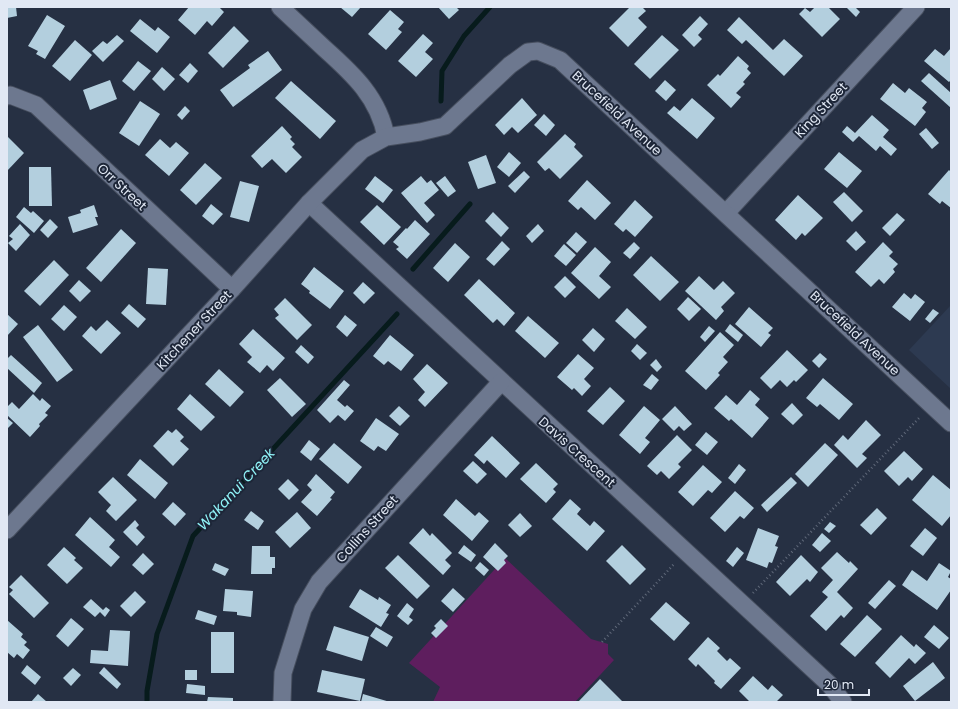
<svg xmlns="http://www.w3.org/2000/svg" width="958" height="709" font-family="Poppins,sans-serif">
<rect width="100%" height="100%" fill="#263043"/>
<polygon fill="#2d3a51" points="951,305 951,389 909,350"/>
<polygon fill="#5e1e5e" points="505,558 591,639 608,644 608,654 614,660 575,702 433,702 440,687 409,663"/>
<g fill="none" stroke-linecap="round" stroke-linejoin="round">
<g stroke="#071b1c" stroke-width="5">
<polyline points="441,101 442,71 464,36 490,7"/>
<polyline points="413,269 470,204"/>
<polyline points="147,702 147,691 157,634 193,536 397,314"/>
</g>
</g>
<g fill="#b3cfde">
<polygon points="7,7 16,7 17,16 7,18"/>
<polygon points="189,7 219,7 224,12 212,26 207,21 195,35 178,20"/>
<polygon points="340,7 361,7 352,17"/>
<polygon points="438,7 456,7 459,10 449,19"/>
<polygon points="630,7 642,7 646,11 638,18 647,27 628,47 609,28"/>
<polygon points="815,7 828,7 840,19 822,37 799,14 805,8 810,12"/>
<polygon points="846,7 855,7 860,12 856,17"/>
<polygon points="390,10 404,22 398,29 402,32 386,50 368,34"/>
<polygon points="47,15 65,26 45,59 36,54 38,51 28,46"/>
<polygon points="700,16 708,24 698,35 702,39 694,47 682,35"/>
<polygon points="739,17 773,50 784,39 803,56 784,76 746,40 742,44 727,30"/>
<polygon points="140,19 155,31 158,27 170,37 157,53 130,31"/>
<polygon points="234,26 249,41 223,68 208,53"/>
<polygon points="423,34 433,43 425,52 433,59 416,77 398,61"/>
<polygon points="117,35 124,41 103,62 92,51 103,41 107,44"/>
<polygon points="662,35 679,50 650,79 634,64"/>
<polygon points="75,40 92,55 70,81 52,66"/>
<polygon points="951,48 951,80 949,82 924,61 935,49 944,56"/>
<polygon points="268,51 282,70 233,107 220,90 250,68 248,65"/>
<polygon points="738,56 749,66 747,69 751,73 743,82 745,84 736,93 741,97 731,108 707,85 718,74 720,76"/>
<polygon points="138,61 151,71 134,91 122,81"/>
<polygon points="190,63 198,71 188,83 179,75"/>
<polygon points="162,67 175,79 164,91 152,79"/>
<polygon points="929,73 951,93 951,108 921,81"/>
<polygon points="110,80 117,99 90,110 83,90"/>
<polygon points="665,80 676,90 666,101 655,91"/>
<polygon points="291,81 336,121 320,139 275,98"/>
<polygon points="893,83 905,93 909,88 927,102 922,108 926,112 915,126 880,99"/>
<polygon points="522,98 537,115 518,133 512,127 504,135 495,125"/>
<polygon points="692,98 715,118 697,139 667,113 674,106 680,111"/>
<polygon points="140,101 160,114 139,146 119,133"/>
<polygon points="185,106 190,111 182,120 177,115"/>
<polygon points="544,114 555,125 546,136 534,125"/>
<polygon points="872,115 889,130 883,137 897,149 891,156 880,146 876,151 859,136 853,142 842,132 847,126 855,133"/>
<polygon points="282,126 292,137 290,139 295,144 292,147 302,157 286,173 272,159 262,168 251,156"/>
<polygon points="926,128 939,143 932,149 919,134"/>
<polygon points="565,134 576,144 574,147 583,156 560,179 549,168 545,171 537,162"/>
<polygon points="7,136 24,153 7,171"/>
<polygon points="160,139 170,148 176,142 189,153 169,176 145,155"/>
<polygon points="509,152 521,163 509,177 497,167"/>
<polygon points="839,152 862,171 847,188 824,169"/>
<polygon points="486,155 496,183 478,189 468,162"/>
<polygon points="205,163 222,178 196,205 180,190"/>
<polygon points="29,167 51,167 52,206 29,206"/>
<polygon points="949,170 951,172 951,208 942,201 940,204 928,194"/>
<polygon points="524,171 530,177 515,193 508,186"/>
<polygon points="375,176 393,190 383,203 365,189"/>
<polygon points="421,176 427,183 431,180 439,190 424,203 435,215 427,223 401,193"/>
<polygon points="445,176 456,191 448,197 436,183"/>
<polygon points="587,180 611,203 595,220 581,207 578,210 568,201"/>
<polygon points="240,181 259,186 249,222 230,217"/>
<polygon points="844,192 863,211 852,222 833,202"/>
<polygon points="798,195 823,218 805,236 802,233 796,240 775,220"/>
<polygon points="635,200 653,217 635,237 626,229 623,232 614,224"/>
<polygon points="211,204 223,214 213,225 202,216"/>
<polygon points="94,205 98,217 95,217 98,225 73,233 68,217 81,213 80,210"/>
<polygon points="377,205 401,227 384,245 360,222"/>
<polygon points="24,207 31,213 33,211 44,221 34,233 16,217"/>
<polygon points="493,212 509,228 501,237 485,221"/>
<polygon points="897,213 905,220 890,236 882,228"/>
<polygon points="50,219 58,227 48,238 40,230"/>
<polygon points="415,220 430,234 407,259 396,249 399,247 393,242 406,228 407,229"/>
<polygon points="20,224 30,235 16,251 8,243 13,239 9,236"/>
<polygon points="538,224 544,231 532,243 526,236"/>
<polygon points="121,229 136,243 101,282 86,268"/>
<polygon points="856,231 866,242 856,251 846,241"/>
<polygon points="576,232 587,242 577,253 566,243"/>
<polygon points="502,241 510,249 494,266 486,259"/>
<polygon points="634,242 640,248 630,259 623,253"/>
<polygon points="883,242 893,252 889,256 898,264 893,269 895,272 884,284 879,279 871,287 855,272"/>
<polygon points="455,243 470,257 448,282 433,268"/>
<polygon points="564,244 576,255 566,266 554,256"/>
<polygon points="595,247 611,262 599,276 611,287 599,299 571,273"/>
<polygon points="651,256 679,282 660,301 633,275"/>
<polygon points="54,260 69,275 40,306 24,291"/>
<polygon points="314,267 344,291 330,309 309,293 310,291 301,284"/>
<polygon points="148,268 168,269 166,305 146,304"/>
<polygon points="565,276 576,287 565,298 554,287"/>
<polygon points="699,276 714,290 723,281 735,293 721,307 724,311 716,320 685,291"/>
<polygon points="479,279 515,313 504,326 497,319 493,323 464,295"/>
<polygon points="79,280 91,291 80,302 69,291"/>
<polygon points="363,282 375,293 364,304 353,293"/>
<polygon points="904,293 911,299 915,294 925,302 910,321 892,307"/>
<polygon points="688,297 701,309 689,321 677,309"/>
<polygon points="285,298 312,325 297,340 275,318 279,315 274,309"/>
<polygon points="129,304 146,319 138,328 121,313"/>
<polygon points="64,305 77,317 64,331 51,319"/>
<polygon points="749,307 773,328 768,333 771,335 761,347 735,324"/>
<polygon points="627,308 647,327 635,339 615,321"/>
<polygon points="933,309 939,313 930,323 925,319"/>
<polygon points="7,314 18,324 7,336"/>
<polygon points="345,315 357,325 347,337 336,327"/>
<polygon points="528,316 559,343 545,358 515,331"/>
<polygon points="107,320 121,333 101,354 82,336 91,326 96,331"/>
<polygon points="730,324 743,335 738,342 725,331"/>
<polygon points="38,325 73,370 57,382 23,337"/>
<polygon points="709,326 715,331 705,342 700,337"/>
<polygon points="593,328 605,339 594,352 582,340"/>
<polygon points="253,329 285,358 273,371 267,365 260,373 247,362 252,357 239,344"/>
<polygon points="720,332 734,345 723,357 728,362 718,373 720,375 706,390 685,371"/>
<polygon points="390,335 414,355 401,371 388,361 384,365 373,356"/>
<polygon points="637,344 647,353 640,360 631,351"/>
<polygon points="301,345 314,357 308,364 295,352"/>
<polygon points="787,350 808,370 796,382 794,380 787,387 780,380 771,389 760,378"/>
<polygon points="820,353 827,359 819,368 812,361"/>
<polygon points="578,354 594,368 584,379 591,386 582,396 574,388 572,390 557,377"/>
<polygon points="11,355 42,383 34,393 7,368 7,359"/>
<polygon points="656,359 662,367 657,372 650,365"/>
<polygon points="427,364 448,383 425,407 418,400 425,392 413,379"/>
<polygon points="219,369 244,392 230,407 205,384"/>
<polygon points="652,374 659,380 651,390 643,385"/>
<polygon points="280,378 306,404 292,417 267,390"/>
<polygon points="823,378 853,404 839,420 820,404 817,407 806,398"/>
<polygon points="344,380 350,385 337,400 345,407 347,405 354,411 345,421 338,415 330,423 317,410"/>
<polygon points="610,387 625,401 603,425 587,411"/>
<polygon points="750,390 760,399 755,405 769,418 752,438 731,419 729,421 714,408 726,395 737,405"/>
<polygon points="33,394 40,401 42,398 51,406 45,413 48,415 39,424 40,426 30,437 7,415 7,407 12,402 19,409"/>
<polygon points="190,394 215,417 201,431 177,409"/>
<polygon points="792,403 803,415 793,425 781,414"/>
<polygon points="399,406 410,416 400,426 389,416"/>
<polygon points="644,406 660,420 645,438 650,442 640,454 619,435"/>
<polygon points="675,406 692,424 684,431 679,426 674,431 662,419"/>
<polygon points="7,418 13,423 7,429"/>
<polygon points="376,418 399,434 386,451 378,446 374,451 360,441"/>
<polygon points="866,420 881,435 862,454 867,458 857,468 834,445 843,435 848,440"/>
<polygon points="176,429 184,437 180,441 189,449 173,466 153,446 168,430 172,433"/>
<polygon points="706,432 718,442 707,455 695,445"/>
<polygon points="677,435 692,450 678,464 681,467 669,479 661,471 657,475 647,466"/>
<polygon points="492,436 520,463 506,478 487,460 484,464 474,455"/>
<polygon points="309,440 320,449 311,461 300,452"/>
<polygon points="334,443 362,467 348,484 319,459"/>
<polygon points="825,443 838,455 808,487 795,474"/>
<polygon points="904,451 923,469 912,481 908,477 899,486 884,471"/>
<polygon points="140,459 168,483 155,499 127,475"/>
<polygon points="473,461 487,474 477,484 463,471"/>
<polygon points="536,463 558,484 553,489 556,492 546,503 520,479"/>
<polygon points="739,464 746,470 735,484 728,478"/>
<polygon points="703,465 722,482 712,493 708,490 693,506 678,492"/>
<polygon points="316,474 335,492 330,498 332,499 317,516 301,502 312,490 307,485"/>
<polygon points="933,475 951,490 951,515 942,526 912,500"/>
<polygon points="113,477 137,500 116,521 106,511 111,505 98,492"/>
<polygon points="791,477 797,483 767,512 761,505"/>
<polygon points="288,479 299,490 289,500 278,489"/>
<polygon points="735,491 754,508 744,519 740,516 725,532 710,518"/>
<polygon points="456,499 475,516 479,512 489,521 472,541 443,515"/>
<polygon points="570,499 581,509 577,514 590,526 594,521 605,531 587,551 552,519"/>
<polygon points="173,502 186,514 175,526 162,514"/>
<polygon points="877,508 887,518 871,535 860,525"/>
<polygon points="251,511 264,521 258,530 244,520"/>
<polygon points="297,512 311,528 290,548 275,532"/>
<polygon points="520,513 532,526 520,537 508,525"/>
<polygon points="90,517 115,540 109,547 120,557 111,567 75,535"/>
<polygon points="135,520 139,525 136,528 145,537 137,546 123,532"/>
<polygon points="830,522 836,526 829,533 824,529"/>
<polygon points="423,528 430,536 432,533 452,553 445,560 451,566 443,575 409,543"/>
<polygon points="758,528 779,536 775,546 778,547 772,563 769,562 767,568 746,560"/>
<polygon points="925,528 937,538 923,556 910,546"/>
<polygon points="822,533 831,541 820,552 812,545"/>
<polygon points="495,543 508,556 504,560 506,563 498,571 483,557"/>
<polygon points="464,545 476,555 471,562 458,553"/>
<polygon points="622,545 646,569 630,585 606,561"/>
<polygon points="252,546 270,546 270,557 275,557 275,568 272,568 272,574 251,574"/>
<polygon points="64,547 76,558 74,560 83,568 67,584 47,565"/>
<polygon points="737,547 744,553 733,567 726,561"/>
<polygon points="837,552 849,563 850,561 858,569 837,592 853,608 844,618 841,615 826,631 810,616 828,597 822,592 833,580 821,568"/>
<polygon points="143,553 154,564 143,575 132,565"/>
<polygon points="398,555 430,586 417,599 385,568"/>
<polygon points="801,555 818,572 810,582 807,579 790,596 776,582"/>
<polygon points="480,562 489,570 484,576 475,568"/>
<polygon points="215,563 229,569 225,576 212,570"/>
<polygon points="939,563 951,571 948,577 951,579 951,590 937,610 902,585 912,570 927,581"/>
<polygon points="21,575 49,603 34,618 9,594 13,590 9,587"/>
<polygon points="889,580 896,586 875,609 868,603"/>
<polygon points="453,588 465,599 453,612 441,601"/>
<polygon points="225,589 253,591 251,617 237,615 237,612 223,611"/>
<polygon points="360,589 378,600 379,597 391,605 386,613 389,614 381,627 349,607"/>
<polygon points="135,591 146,602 131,617 120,606"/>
<polygon points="91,599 103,610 106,607 110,610 105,617 100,612 95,617 83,607"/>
<polygon points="666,602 690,623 674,641 650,619"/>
<polygon points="407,603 414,609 409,617 413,620 408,625 397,616"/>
<polygon points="198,610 217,616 214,625 195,619"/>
<polygon points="867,615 882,629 855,657 840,644"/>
<polygon points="71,618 84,629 68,647 56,636"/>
<polygon points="441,619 448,626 436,638 431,633 436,628 434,626"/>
<polygon points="7,620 23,634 21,637 27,642 24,645 30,650 23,659 17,654 14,658 7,652"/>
<polygon points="934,625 949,638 939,649 924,637"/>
<polygon points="334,626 369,637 362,661 326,650"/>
<polygon points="376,627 393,637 387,647 370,636"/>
<polygon points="110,630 130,631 128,666 90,663 91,650 108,651"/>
<rect x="211" y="632" width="23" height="41"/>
<polygon points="901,635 914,647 916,644 926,653 915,664 909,658 890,678 875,663"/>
<polygon points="708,637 720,648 717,651 727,661 730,658 741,668 721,689 714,683 715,681 698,664 696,667 688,659"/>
<polygon points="933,662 945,678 915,701 903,686"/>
<polygon points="27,665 41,677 35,685 21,673"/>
<polygon points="104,667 121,684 117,689 99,673"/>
<polygon points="73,668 81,675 71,686 63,678"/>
<rect x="185" y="670" width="12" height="10"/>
<polygon points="322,670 365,679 360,701 317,692"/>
<polygon points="753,676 768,690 772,685 783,695 776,702 750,702 739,691"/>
<polygon points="600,679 623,702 578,702"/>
<polygon points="187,684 205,686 205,695 186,693"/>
<polygon points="38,694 47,702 31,702"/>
<polygon points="363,694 390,702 361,702"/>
<polygon points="208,697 233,698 233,702 207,702"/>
</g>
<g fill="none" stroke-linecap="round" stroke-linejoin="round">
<g stroke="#464e5e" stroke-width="19">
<g id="minor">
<path d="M280,7c15,14 30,28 45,42 28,25 54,49 61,88"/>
<polyline points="7,96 10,95 36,105 232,289"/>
<polyline points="309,203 829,684 843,702"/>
<polyline points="726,213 916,7"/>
<polyline points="7,530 232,289 309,203 362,150 386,137 420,132 445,126 510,65 528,52 538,51 560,60 951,423"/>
<polyline points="282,702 283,673 303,609 319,582 501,382"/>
</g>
</g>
<g stroke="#60697a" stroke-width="2.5" stroke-dasharray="1 3" stroke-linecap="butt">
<polyline points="753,593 920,417"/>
<polyline points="602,642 675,563"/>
</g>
<use href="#minor" stroke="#6d788f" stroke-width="17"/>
</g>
<g text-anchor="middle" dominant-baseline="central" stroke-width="4" stroke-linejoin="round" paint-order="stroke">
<g font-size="13" fill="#e1e8f4" stroke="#1d2638">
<text transform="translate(821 110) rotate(-47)">King Street</text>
<text transform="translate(617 113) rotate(43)">Brucefield Avenue</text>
<text transform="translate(122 187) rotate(43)">Orr Street</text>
<text transform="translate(194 330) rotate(-47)">Kitchener Street</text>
<text transform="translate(855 333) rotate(43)">Brucefield Avenue</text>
<text transform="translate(577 452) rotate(42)">Davis Crescent</text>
<text transform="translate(367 529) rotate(-48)">Collins Street</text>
</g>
<g font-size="14" font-style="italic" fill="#91f5f9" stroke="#1d2638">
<text transform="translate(236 489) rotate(-47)">Wakanui Creek</text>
</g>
</g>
<rect width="958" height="709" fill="none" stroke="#e1e8f4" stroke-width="16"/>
<path d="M818 689v6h51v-6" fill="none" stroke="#e1e8f4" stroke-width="2"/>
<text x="824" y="689" font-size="12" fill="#e1e8f4" stroke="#1d2638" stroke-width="3" paint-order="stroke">20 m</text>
</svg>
